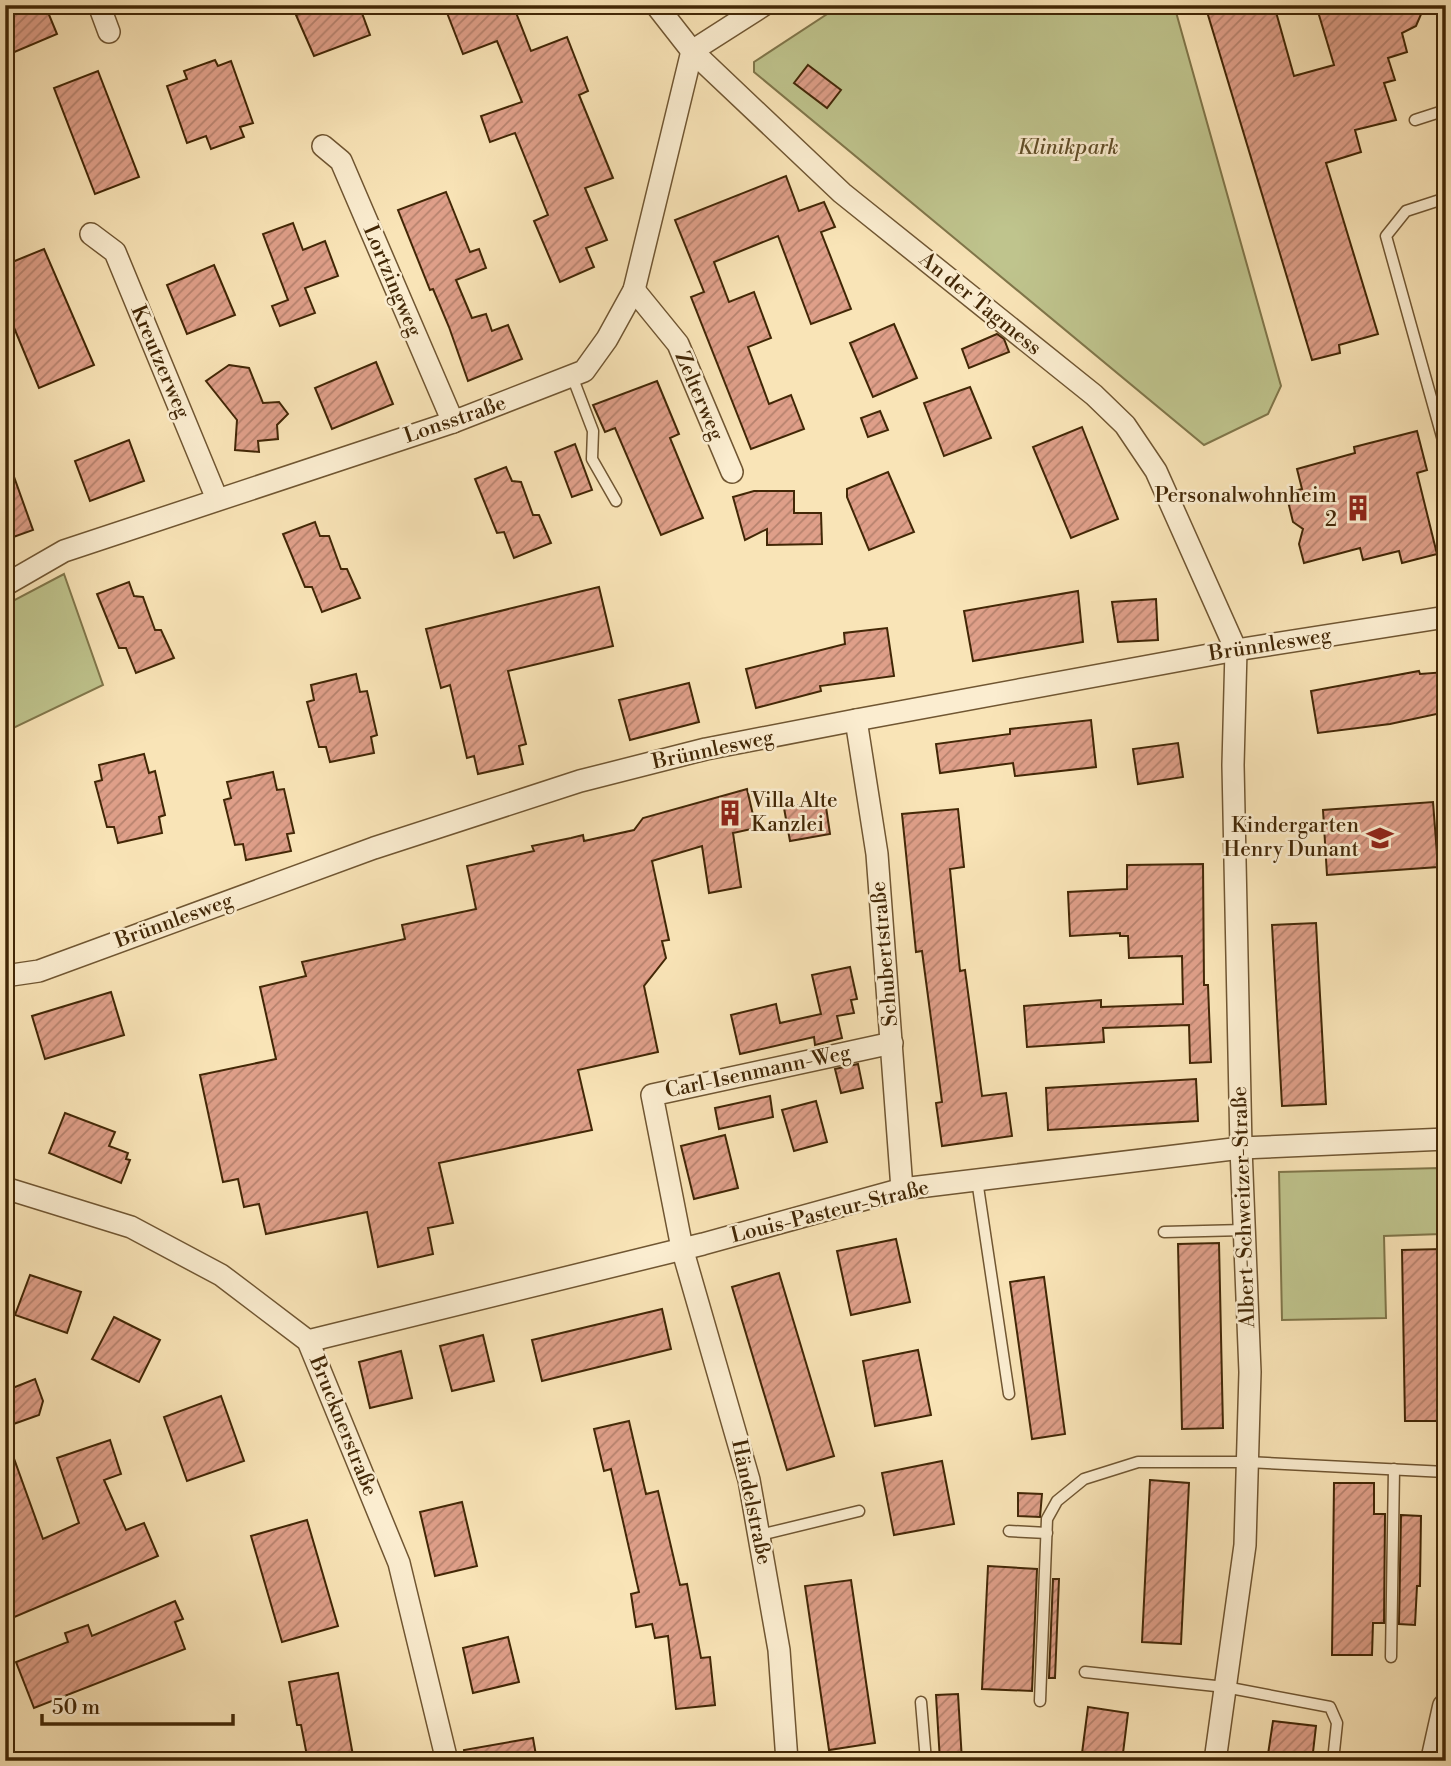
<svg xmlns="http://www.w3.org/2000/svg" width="1451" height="1766" font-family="'Libre Bodoni',serif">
<defs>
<pattern id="building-hatch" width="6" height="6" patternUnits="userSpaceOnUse" patternTransform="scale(1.75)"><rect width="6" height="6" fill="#df9f89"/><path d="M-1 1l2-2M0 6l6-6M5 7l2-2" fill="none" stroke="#b6826e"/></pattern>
</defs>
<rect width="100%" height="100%" fill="#f9e4b7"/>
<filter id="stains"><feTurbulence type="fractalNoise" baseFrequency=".00286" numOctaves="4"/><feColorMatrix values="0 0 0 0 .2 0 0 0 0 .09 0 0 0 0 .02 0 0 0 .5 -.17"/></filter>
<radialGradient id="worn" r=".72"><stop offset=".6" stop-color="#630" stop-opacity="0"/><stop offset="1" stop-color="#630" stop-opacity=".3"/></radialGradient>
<g fill="#bfc48d" stroke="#80764a" stroke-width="2">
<polygon points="841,5 1174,5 1281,386 1268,414 1204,445 754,72 754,62"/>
<polygon points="64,574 103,685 5,732 5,605"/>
<polygon points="1440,1168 1441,1234 1384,1236 1386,1318 1282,1320 1279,1172"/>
</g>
<g fill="url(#building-hatch)" stroke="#422706" stroke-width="2">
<polygon points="5,5 45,5 57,34 5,56"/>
<polygon points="324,5 359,5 370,35 314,56 296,15"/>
<polygon points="444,5 513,5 531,51 567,37 588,91 579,95 613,178 585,188 607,240 586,248 594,267 560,282 534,221 548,215 515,133 490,142 481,116 522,102 497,41 463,54"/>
<polygon points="1205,5 1274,5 1294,76 1334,65 1316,5 1425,5 1416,26 1402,33 1407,52 1388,58 1395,80 1384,83 1396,120 1355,130 1361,152 1326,163 1378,334 1339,345 1340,353 1312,360"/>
<polygon points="215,60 218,66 231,61 253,123 240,127 244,137 211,149 206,136 187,143 167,86 187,79 184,71"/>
<polygon points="808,65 841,90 827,108 794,83"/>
<polygon points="98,71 139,177 95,194 54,88"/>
<polygon points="786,176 799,211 824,202 835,227 821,232 851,309 811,324 778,236 714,262 729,302 754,292 771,338 748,347 769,404 791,395 804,429 751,449 691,297 704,292 675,220"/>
<polygon points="446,192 470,252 479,249 486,268 456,280 472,318 486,314 492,331 508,325 522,359 468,381 449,327 433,289 430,290 398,210"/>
<polygon points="293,223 303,250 325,241 338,276 305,288 315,313 280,326 272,306 288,300 263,234"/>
<polygon points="44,249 94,365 39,388 5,306 5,265"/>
<polygon points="214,265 235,315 187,334 167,285"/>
<polygon points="894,324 917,378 873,397 850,343"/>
<polygon points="997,334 1004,339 1009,352 969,368 962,349"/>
<polygon points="376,362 393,404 332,429 315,388"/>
<polygon points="229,365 249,368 263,403 279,402 288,414 277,425 278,439 258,441 259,452 235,450 237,420 206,381"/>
<polygon points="657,381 679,434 670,438 703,518 661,535 615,428 605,432 593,405"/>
<polygon points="970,387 991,438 944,456 924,403"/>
<polygon points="880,411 888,430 868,437 861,418"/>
<polygon points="1082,427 1118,519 1071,538 1033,447"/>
<polygon points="1417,431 1427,470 1417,473 1437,554 1402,563 1399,551 1363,560 1360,548 1304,563 1299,544 1303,529 1293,522 1286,493 1302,489 1297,469 1355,453 1354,447"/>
<polygon points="129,440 144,481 90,501 75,461"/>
<polygon points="575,444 592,490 572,497 555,452"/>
<polygon points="8,460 33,530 5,540 5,461"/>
<polygon points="506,467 512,481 521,482 533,515 539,515 551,543 514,558 504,532 497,533 475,479"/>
<polygon points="888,472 914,532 869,550 847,497 847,489"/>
<polygon points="754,491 794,491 794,513 821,513 822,544 767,545 767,529 745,540 733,497"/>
<polygon points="315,522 320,536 329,536 341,569 347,569 360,598 322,612 312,587 305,587 283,534"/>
<polygon points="129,582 134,596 143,597 155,630 161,630 174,658 136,673 126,648 119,648 97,594"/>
<polygon points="599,587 613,646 508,671 526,744 519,746 523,764 478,774 474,756 467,758 450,685 441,688 426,629"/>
<polygon points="1078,591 1083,642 973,661 964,611"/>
<polygon points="1156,599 1158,640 1118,642 1112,602"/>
<polygon points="887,628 894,676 820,686 821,691 756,708 746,669 845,644 844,633"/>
<polygon points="1419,671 1420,674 1446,672 1446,712 1390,724 1318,733 1311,691"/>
<polygon points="356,674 360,692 367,691 377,735 371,737 374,753 330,762 326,747 319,747 307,702 314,700 311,685"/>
<polygon points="689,683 699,722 630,740 619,700"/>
<polygon points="1091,720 1096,767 1015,776 1013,763 940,773 936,744 1010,734 1010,729"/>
<polygon points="1178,743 1183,777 1138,784 1133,749"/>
<polygon points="144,754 149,773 155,771 165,815 159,817 162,833 118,843 114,827 107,827 95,782 102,780 99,765"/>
<polygon points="273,772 277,790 284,789 294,833 287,834 291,851 246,860 243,844 235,845 224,800 231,798 227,782"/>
<polygon points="747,789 756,828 733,833 741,887 709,893 702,846 652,861 669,940 662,941 666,958 644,986 658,1052 578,1070 592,1130 439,1163 453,1223 428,1228 433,1254 378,1267 367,1212 266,1234 259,1204 244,1207 238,1179 223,1182 200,1075 276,1059 260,987 306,976 302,962 405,939 402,925 476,909 467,866 534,851 532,846 571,838 583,835 584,841 634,830 643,818"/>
<polygon points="825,800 830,834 790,841 784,808"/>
<polygon points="1433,802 1438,867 1327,875 1323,810"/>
<polygon points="958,809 964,867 950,869 960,971 965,970 982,1096 1006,1093 1012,1136 942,1146 936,1103 942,1102 922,951 916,952 902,814"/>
<polygon points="1203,864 1204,985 1208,985 1211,1062 1190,1063 1189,1025 1103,1028 1104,1042 1027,1047 1024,1006 1101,1000 1101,1007 1183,1004 1182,956 1129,958 1128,936 1120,936 1120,933 1070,936 1068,892 1127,889 1127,865"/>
<polygon points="1316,923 1326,1104 1282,1106 1272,925"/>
<polygon points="850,967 857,999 851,1000 854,1013 837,1016 842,1038 815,1045 814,1037 740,1054 731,1015 776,1004 780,1023 821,1014 812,975"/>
<polygon points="111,992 124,1035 45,1059 32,1016"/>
<polygon points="858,1064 863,1088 841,1093 835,1069"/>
<polygon points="1196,1079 1198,1121 1048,1130 1046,1088"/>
<polygon points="770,1096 773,1117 719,1129 715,1108"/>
<polygon points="816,1101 827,1142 794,1151 782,1110"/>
<polygon points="65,1113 115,1132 109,1146 128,1153 126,1159 130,1160 121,1183 49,1153"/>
<polygon points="725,1135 738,1188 694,1199 681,1146"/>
<polygon points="896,1239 910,1302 851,1315 837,1251"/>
<polygon points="1219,1243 1223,1428 1182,1429 1178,1244"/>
<polygon points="1442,1249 1444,1421 1405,1421 1402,1250"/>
<polygon points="779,1273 834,1456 787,1470 732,1287"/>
<polygon points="30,1275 81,1292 67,1333 15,1315"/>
<polygon points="1044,1277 1065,1434 1032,1439 1010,1282"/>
<polygon points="662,1309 671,1349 542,1381 532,1340"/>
<polygon points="114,1317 160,1340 139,1382 92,1359"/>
<polygon points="483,1335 494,1381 452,1391 440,1346"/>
<polygon points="918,1350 931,1415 875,1426 863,1361"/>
<polygon points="401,1351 412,1398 370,1408 359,1362"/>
<polygon points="35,1379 43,1401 39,1415 5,1427 5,1391"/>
<polygon points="221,1396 244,1461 187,1481 164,1417"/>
<polygon points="629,1421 646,1494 658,1491 680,1585 687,1584 701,1658 710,1657 715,1705 676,1709 668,1636 655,1638 652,1624 636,1627 631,1594 639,1592 611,1469 604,1471 594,1429"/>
<polygon points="110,1440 121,1474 104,1480 126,1530 144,1523 158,1556 5,1621 5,1442 8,1442 43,1539 79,1523 57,1458"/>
<polygon points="942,1461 954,1524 894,1535 882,1473"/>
<polygon points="1150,1480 1189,1483 1181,1644 1142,1642"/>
<polygon points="1334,1483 1374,1483 1374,1514 1385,1514 1384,1623 1373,1623 1372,1655 1332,1655"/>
<polygon points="1018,1493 1042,1494 1040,1517 1018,1516"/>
<polygon points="462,1502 477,1566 435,1576 420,1512"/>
<polygon points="1401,1515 1421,1516 1420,1586 1417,1586 1415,1625 1399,1624"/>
<polygon points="307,1520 338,1626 282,1642 251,1536"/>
<polygon points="988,1566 1037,1569 1032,1691 982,1689"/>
<polygon points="1053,1579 1059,1579 1055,1678 1049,1678"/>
<polygon points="851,1580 875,1743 829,1750 805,1586"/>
<polygon points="175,1601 183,1619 175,1622 185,1649 34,1708 16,1662 68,1642 65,1633 88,1625 92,1636"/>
<polygon points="508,1637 519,1682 473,1693 463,1648"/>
<polygon points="338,1673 354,1761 308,1761 301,1725 297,1725 289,1682"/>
<polygon points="958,1694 962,1761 940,1761 936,1695"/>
<polygon points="1088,1707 1128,1713 1122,1761 1081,1761"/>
<polygon points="1273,1721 1316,1726 1312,1761 1267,1761"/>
<polygon points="533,1738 537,1761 465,1761 464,1750"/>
</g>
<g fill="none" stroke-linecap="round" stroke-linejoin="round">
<g stroke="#705632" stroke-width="13">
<g id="service">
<polyline points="1415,120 1446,110"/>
<polyline points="1446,198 1406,211 1386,236 1446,451"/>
<polyline points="572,376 593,431 592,459 616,501"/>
<polyline points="977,1180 1009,1394"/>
<polyline points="1164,1232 1244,1230"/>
<polyline points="1009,1531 1047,1533"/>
<polyline points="760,1535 859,1511"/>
<polyline points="1391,1657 1394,1469"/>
<polyline points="1085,1672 1225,1687 1330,1707 1337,1723 1333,1761"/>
<polyline points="1040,1701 1047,1519 1057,1501 1084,1479 1138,1462 1247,1462 1446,1472"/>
<polyline points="921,1702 926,1761"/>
</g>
</g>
<g stroke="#705632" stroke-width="24">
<g id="minor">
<polyline points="99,5 109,32"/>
<polyline points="656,5 692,51 842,193 1094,395 1125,425 1156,471 1236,650 1233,765 1241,1148 1250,1372 1245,1545 1215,1761"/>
<polyline points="692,51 764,5"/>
<polyline points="323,146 341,161 453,422"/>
<polyline points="91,234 115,252 217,499"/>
<polyline points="634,290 678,344 732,472"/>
<polyline points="5,585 64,551 453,422 584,371 607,339 634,290 692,51"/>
<polyline points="856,720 877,854 902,1189"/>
<polyline points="5,976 39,971 374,848 580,781 706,749 856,720 1236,650 1446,617"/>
<polyline points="5,1188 131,1227 221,1275 308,1341 399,1563 447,1761"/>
<polyline points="308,1341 703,1244 902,1189 1241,1148 1446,1139"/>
<polyline points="787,1761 779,1650 749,1480 682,1248 652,1095 892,1043"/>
</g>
</g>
<g stroke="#705632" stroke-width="29">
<polyline id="tertiary" points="1434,1761 1446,1707"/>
</g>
<use href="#service" stroke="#fbedd0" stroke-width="10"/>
<use href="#minor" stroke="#fbedd0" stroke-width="21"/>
<use href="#tertiary" stroke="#fbedd0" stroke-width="26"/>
</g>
<defs>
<g id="building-bare" transform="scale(2.1)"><path d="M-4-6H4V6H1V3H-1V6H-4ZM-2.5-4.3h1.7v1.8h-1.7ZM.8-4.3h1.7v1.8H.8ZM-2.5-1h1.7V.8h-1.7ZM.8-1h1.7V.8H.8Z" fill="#8f2418" stroke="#fbedd0" stroke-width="2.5" paint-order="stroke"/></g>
<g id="school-bare" transform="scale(2.1)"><path d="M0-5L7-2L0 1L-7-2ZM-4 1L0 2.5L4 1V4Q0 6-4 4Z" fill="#8f2418" stroke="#fbedd0" stroke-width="2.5" paint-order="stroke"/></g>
</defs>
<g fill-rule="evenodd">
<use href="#building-bare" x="1358" y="508"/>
<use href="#building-bare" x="730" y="813"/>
<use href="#school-bare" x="1380" y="838"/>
</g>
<g text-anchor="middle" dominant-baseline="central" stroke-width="5" stroke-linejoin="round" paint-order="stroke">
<g font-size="21" font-style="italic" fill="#614e28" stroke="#fbedd0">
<text x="1068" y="148">Klinikpark</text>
</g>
<g font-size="21" fill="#422706" stroke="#fbedd0">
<text transform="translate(392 281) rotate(67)">Lortzingweg</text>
<text transform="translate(980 304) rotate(39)">An der Tagmess</text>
<text transform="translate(160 362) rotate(67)">Kreutzerweg</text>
<text transform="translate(699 396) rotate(67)">Zelterweg</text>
<text transform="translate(455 420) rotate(-19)">Lonsstraße</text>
<text transform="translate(1270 645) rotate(-9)">Brünnlesweg</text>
<text transform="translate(713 750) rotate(-12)">Brünnlesweg</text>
<text transform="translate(174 921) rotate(-20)">Brünnlesweg</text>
<text transform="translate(885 954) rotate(-95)">Schubertstraße</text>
<text transform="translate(758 1072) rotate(-12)">Carl-Isenmann-Weg</text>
<text transform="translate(1244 1207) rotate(-92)">Albert-Schweitzer-Straße</text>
<text transform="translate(830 1212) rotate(-14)">Louis-Pasteur-Straße</text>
<text transform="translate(343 1426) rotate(68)">Brucknerstraße</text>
<text transform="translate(751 1502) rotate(78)">Händelstraße</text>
</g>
<g font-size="21" fill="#422706" stroke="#fbedd0" text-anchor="end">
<text x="1337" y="496">Personalwohnheim<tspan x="1337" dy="24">2</tspan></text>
<text x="751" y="801" text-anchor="start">Villa Alte<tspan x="751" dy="24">Kanzlei</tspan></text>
<text x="1359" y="826">Kindergarten<tspan x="1359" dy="24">Henry Dunant</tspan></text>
</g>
</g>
<rect width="1451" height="1766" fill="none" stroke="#f9e4b7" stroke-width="28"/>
<rect x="7" y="7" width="1437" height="1752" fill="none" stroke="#422706" stroke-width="3.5"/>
<rect x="14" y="14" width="1423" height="1738" fill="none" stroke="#422706" stroke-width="2"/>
<path d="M42 1714v10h191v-10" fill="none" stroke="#422706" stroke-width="3.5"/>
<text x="52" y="1714" font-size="21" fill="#422706" stroke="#fbedd0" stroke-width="5" paint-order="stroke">50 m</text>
<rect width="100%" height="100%" filter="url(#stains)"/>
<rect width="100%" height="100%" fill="url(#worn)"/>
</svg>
